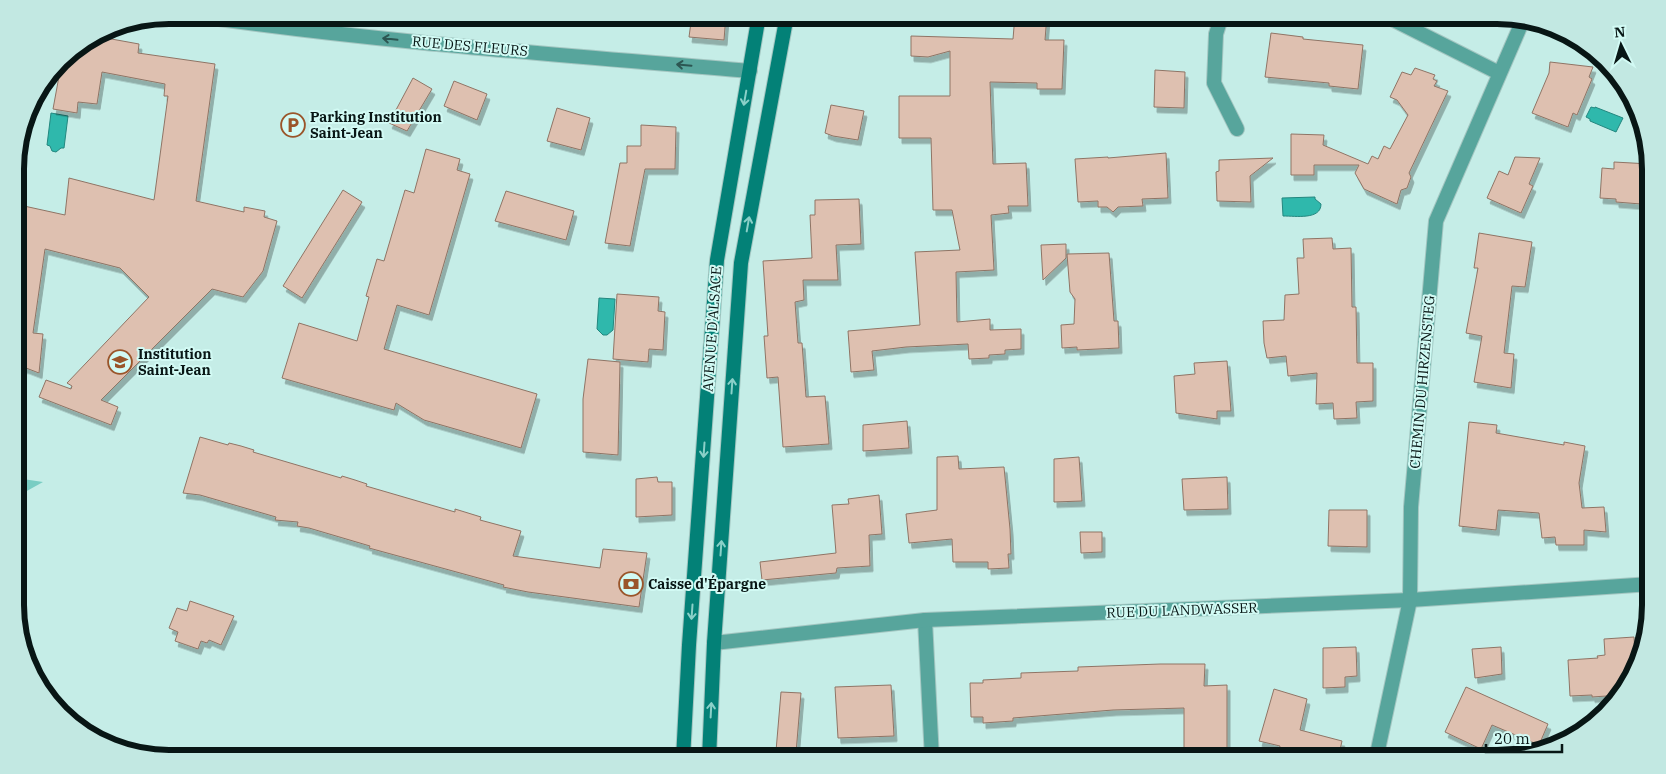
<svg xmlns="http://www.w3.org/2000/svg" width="1666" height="774" font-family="'IBM Plex Serif',serif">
<defs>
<filter id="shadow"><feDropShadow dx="3" dy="5.5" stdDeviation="0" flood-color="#0004"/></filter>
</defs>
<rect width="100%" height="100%" fill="#c5ede7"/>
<polygon fill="#79cdc3" points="16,478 43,482 16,497"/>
<g fill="#2fb8ac" stroke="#23877f">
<polygon points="1591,107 1595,108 1595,107 1623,118 1616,132 1590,121 1590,119 1586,117"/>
<polygon points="51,113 68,116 64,148 61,148 56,152 52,151 50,146 47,145"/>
<path d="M1315,197v2l6,5c0,16 -25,12 -38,12l-1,-18z"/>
<polygon points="599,298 615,299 613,330 607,335 603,335 597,329"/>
</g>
<g fill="#dec0b0" stroke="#8f7465" filter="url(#shadow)">
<polygon points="692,15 726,15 724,40 689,37"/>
<polygon points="1015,15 1047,15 1045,40 1064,40 1062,89 1037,89 1037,83 990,82 993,164 1026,163 1028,206 1008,206 1009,213 991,215 994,270 956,272 957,322 990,319 990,330 1021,329 1021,349 1005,350 1005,354 989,355 989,358 969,359 968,344 906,347 872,351 874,370 851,372 848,331 920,325 915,252 960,250 952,210 933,210 931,138 899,138 899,96 950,96 950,51 928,57 911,56 911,36 1013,39"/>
<polygon points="1271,33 1303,37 1303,39 1363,45 1358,89 1329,86 1329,83 1265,77"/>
<polygon points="95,36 139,44 138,53 215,64 196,201 244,212 244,207 265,211 264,217 277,221 263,271 243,297 212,289 101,400 118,407 111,425 39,397 46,380 71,389 72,386 67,383 149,297 120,268 45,249 33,333 43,334 39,373 26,368 16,367 15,204 65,215 69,178 154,200 168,96 164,96 165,84 102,72 97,104 78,102 77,113 53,109 62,60 67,53"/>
<polygon points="1550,62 1593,67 1589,77 1592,79 1577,115 1573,113 1568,127 1532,113 1549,73"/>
<polygon points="1415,68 1435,75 1433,79 1437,81 1434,86 1448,91 1409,173 1411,177 1407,188 1401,190 1397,204 1364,189 1355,173 1359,165 1314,165 1314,175 1291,175 1291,134 1324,135 1323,145 1368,164 1372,156 1378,159 1384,146 1390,149 1408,115 1397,100 1390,97 1402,72 1411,75"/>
<polygon points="1155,70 1185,72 1184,108 1154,107"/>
<polygon points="413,78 432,89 407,131 389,123"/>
<polygon points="454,81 487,94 477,120 444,106"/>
<polygon points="831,105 864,111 858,140 833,136 825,133"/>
<polygon points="557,108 590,118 581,150 547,141"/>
<polygon points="641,125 676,127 675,169 645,169 630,246 605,243 620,163 627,163 627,146 641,146"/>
<polygon points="426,149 460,159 457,170 470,174 429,315 397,305 384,349 537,394 521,448 424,420 396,403 394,410 282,378 299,323 357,341 369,297 366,296 377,259 384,261 405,190 414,193"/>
<polygon points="1166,153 1168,198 1142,199 1143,206 1118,207 1113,212 1107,207 1098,207 1098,201 1078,202 1075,159 1108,157 1108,158"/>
<polygon points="1515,157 1540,158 1529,184 1533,186 1521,213 1487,198 1499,171 1508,175"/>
<polygon points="1273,158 1250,176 1251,202 1217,201 1216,172 1219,171 1219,160"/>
<polygon points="1614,162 1650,164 1650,202 1641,201 1641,204 1616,202 1616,199 1600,198 1602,168 1614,169"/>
<polygon points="343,190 362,202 302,298 283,286"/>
<polygon points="506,191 574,211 566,240 495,221"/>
<polygon points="859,199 861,244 836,245 838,280 803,280 804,300 795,302 798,343 802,343 806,397 825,396 829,444 783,447 778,377 767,378 764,336 768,336 763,261 812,258 810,215 815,215 815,200"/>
<polygon points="1479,233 1532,242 1525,287 1512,286 1504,353 1514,354 1511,388 1474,382 1482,336 1466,333 1478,268 1474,268"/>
<polygon points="1332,238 1333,249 1351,248 1352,307 1356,307 1357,363 1373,363 1373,401 1356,402 1357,418 1334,419 1333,403 1316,404 1317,373 1288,376 1286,356 1267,358 1264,343 1263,321 1284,320 1285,295 1299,294 1297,258 1304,258 1303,239"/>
<polygon points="1066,244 1066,258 1043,280 1041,245"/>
<polygon points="1109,253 1114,321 1118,321 1119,348 1077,350 1077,347 1062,348 1061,325 1074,324 1075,299 1070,292 1067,254"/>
<polygon points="617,294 659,297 658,311 665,312 663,350 649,349 648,362 613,359"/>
<polygon points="588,359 620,362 618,455 583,452 583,399"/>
<polygon points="1227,361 1231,411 1217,411 1217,419 1176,413 1174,376 1195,374 1194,363"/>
<polygon points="907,421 909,448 863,451 863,425"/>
<polygon points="1469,422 1497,425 1496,433 1564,445 1564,442 1585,446 1579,483 1582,508 1604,507 1606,532 1584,530 1584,545 1556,545 1555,537 1542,538 1539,513 1498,510 1496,530 1459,526"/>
<polygon points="200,437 228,445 229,443 241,446 254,450 253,452 341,478 342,476 355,480 367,484 366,486 455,512 455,509 481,517 480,520 521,531 513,556 600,568 603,549 647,553 639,607 528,592 503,587 504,585 369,548 370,546 309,528 297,526 298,522 275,520 276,517 200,495 183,493"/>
<polygon points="958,456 959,469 1004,467 1010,529 1011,554 1008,554 1009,568 988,569 988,562 953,562 952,539 909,543 906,514 937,510 937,457"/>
<polygon points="1079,457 1082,501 1054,502 1054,459"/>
<polygon points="657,477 658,482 672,482 672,515 636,517 636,479"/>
<polygon points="1227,477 1228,509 1184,510 1182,479"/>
<polygon points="879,495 882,534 869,535 870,566 837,568 836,573 762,580 760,562 836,553 832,505 849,504 848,499"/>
<polygon points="1329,510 1367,510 1367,547 1328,546"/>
<polygon points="1080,532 1102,532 1102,552 1081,553"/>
<polygon points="190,601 234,616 221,645 209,640 207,643 201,641 198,649 175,641 178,632 169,628 177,608 187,611"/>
<polygon points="1634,637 1636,670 1621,695 1592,697 1592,695 1570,696 1568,660 1598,658 1597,656 1605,655 1604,639"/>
<polygon points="1356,647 1357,676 1345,677 1345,687 1323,688 1323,648"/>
<polygon points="1501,647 1502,674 1475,678 1472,649"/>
<polygon points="1160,664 1205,664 1204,686 1227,685 1227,749 1223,749 1223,759 1190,759 1189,749 1184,749 1184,708 1113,710 1013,718 1013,721 983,723 983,717 971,717 970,683 983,683 983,680 1021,678 1021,673 1078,671 1078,667"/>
<polygon points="891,685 894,736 838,738 835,687"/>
<polygon points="1466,687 1548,724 1539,745 1492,725 1481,749 1445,732"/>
<polygon points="1274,689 1307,699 1300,730 1342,741 1338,759 1277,759 1280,746 1259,741"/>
<polygon points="781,692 801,693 796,753 776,751"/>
</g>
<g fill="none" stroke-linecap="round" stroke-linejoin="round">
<g stroke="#a3c6c1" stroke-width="16">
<g id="minor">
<path d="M191,15c185,27 372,40 559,56"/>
<polyline points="1222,15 1216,34 1214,83 1237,129"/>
<polyline points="1384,15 1499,73"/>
<polyline points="925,620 932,759"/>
<polyline points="714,643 925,620 1410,600 1651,584"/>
<polyline points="1376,759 1410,600 1411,507 1436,221 1523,20"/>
</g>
</g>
<g stroke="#a3c6c1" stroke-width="16">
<g id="secondary">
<polyline points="683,759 689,645 717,260 759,15"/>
<polyline points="709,759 714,643 741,263 787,15"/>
</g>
</g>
<use href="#minor" stroke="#57a59c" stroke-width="14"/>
<use href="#secondary" stroke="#038177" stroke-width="14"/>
</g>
<defs><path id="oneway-shaft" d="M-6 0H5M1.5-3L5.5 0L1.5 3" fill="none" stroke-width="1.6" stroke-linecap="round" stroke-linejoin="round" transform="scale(1.25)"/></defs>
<g stroke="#2c5652">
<use href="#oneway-shaft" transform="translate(390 39) rotate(-174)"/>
<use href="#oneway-shaft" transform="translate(684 65) rotate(-175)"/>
</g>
<g stroke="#8ad0c8">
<use href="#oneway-shaft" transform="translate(745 98) rotate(100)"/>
<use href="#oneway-shaft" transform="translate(748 224) rotate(-80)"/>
<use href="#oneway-shaft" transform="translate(732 386) rotate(-86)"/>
<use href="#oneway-shaft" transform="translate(704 450) rotate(94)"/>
<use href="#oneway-shaft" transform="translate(721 548) rotate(-86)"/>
<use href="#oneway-shaft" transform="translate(692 612) rotate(94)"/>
<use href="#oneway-shaft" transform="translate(711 710) rotate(-87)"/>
</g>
<defs>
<g id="parking-ring" transform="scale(1.25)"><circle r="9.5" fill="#d2faf4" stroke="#9a552a" stroke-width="1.5"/><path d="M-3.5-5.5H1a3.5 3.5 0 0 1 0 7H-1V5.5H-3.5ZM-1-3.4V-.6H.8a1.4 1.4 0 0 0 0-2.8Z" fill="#9a552a"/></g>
<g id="school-ring" transform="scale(1.25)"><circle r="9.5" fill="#d2faf4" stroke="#9a552a" stroke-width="1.5"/><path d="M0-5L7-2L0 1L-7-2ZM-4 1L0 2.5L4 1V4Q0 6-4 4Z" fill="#9a552a"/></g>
<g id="bank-ring" transform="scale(1.25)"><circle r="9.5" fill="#d2faf4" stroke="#9a552a" stroke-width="1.5"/><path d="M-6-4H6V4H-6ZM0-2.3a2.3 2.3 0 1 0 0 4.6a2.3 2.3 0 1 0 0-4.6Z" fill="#9a552a"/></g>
</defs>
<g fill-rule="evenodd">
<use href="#parking-ring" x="293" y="125"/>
<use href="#school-ring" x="120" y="362"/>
<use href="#bank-ring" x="631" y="584"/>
</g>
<g text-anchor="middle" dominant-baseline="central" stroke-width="4" stroke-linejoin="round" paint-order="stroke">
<g font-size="14" fill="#081615" stroke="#d2faf4">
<text transform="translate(470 46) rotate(5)">RUE DES FLEURS</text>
<text transform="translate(712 329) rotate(-86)">AVENUE D'ALSACE</text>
<text transform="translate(1422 382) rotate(-85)">CHEMIN DU HIRZENSTEG</text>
<text transform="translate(1182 610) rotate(-2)">RUE DU LANDWASSER</text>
</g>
<g font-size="14" font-weight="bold" fill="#081615" stroke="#d2faf4" text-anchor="start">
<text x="310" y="117">Parking Institution<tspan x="310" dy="16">Saint-Jean</tspan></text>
<text x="138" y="354">Institution<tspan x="138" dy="16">Saint-Jean</tspan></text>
<text x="648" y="584">Caisse d'Épargne</text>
</g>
</g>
<path d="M0 0H1666V774H0ZM169 24H1497A145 145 0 0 1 1642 169V605A145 145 0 0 1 1497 750H169A145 145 0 0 1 24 605V169A145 145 0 0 1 169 24Z" fill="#c2e8e2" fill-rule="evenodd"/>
<path fill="none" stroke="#081615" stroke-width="6" d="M169 24H1497A145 145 0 0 1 1642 169V605A145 145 0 0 1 1497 750H169A145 145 0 0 1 24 605V169A145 145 0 0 1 169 24Z"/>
<g transform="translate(1621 45) rotate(355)" stroke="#d2faf4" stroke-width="4" paint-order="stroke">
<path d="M0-4L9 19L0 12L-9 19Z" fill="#081615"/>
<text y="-8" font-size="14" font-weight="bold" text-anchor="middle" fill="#081615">N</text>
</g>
<path d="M1486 744v8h76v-8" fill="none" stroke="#081615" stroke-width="2.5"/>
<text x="1494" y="744" font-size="15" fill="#081615" stroke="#d2faf4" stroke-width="4" paint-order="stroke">20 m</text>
</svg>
